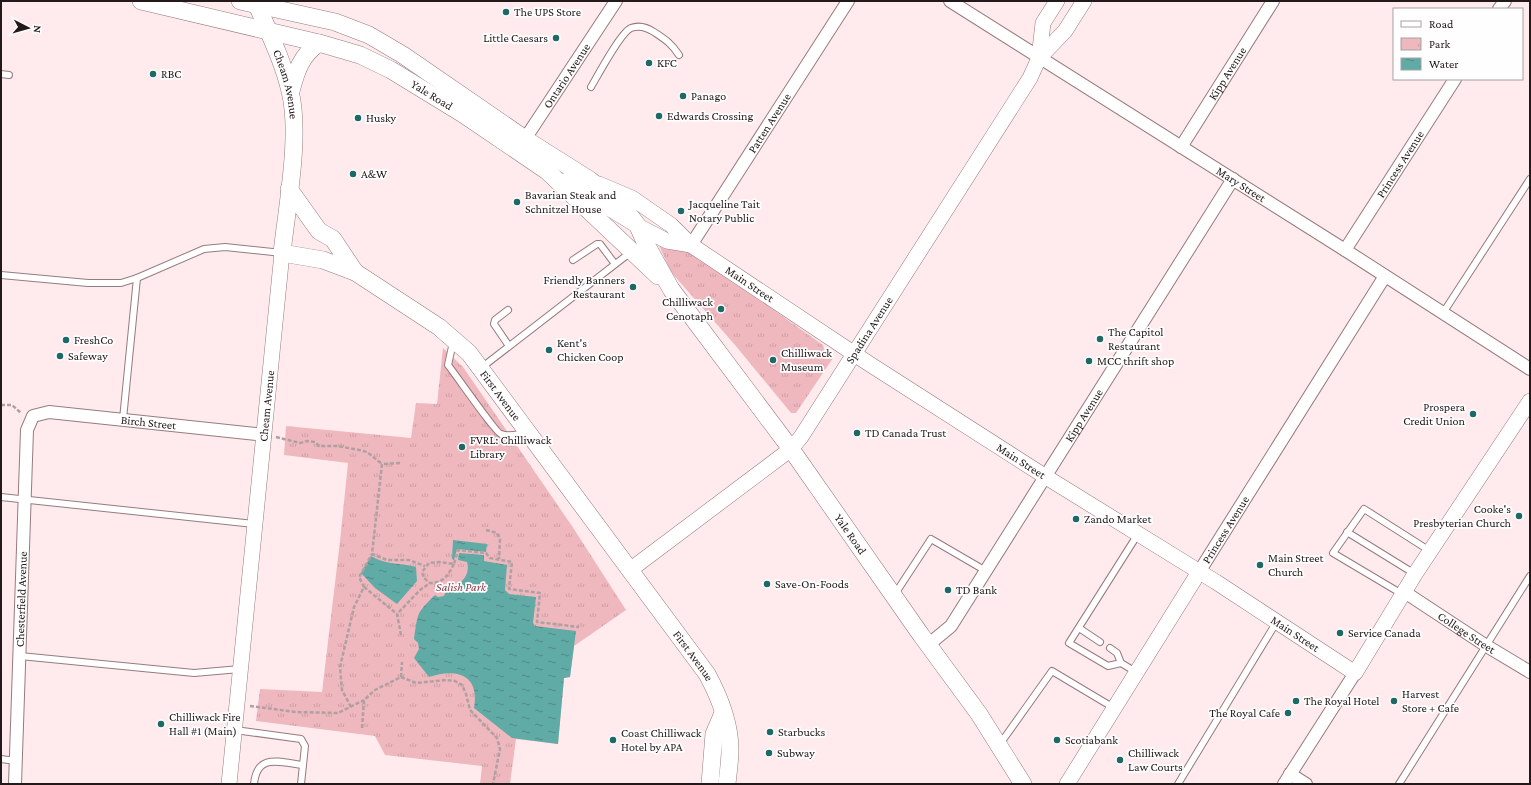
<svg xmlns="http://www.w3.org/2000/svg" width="1531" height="785" font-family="'Crimson Pro',serif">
<defs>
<pattern id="park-tufts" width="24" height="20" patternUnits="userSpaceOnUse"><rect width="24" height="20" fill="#efb8bf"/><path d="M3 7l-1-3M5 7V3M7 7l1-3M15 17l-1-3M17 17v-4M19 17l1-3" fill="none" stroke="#cd9ea4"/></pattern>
<pattern id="water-ripples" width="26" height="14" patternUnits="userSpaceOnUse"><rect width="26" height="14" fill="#60aba6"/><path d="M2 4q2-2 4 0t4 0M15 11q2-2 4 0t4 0" fill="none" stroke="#4f8a86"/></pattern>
</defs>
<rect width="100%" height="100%" fill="#ffebed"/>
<g fill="url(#park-tufts)">
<polygon points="657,241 685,247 823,345 825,353 833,358 796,413 791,413 735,345 671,272"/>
<polygon points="443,348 463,367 572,526 626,610 574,646 570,677 564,678 558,744 516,739 510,784 480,784 482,766 385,755 375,736 256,721 260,689 322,692 340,541 348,463 284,455 286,426 411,438 416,403 437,404"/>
</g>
<g fill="url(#water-ripples)">
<polygon points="453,540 487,544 486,552 457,549 454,560 452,559"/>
<path d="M459,553l25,2v6l23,4 -2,25 4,4 27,3 -3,26 2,3 41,5 -6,46 -6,1 -6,66 -46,-6 -38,-30c6,-34 -18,-40 -45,-31l-15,-19 5,-9 -1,-6 -4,-4c4,-27 2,-25 21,-44l3,2 6,-1 3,-8c13,-2 24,-12 20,-26l-9,-2z"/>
<path d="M371,556c18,10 27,6 45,11l1,14 -20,23 -22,-16 -14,-15z"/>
</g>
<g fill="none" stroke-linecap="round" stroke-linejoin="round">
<g stroke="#977b7e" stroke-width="8">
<g id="service">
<polyline points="1,74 9,75"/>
<path d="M591,87c7,-12 30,-55 40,-59 8,-3 17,0 23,4 12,8 17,11 25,23"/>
<polyline points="573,260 597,244 600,244 615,264"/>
<polyline points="1,275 88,283 121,283 137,278 204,249 225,247 282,253"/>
<polyline points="508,310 495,320 494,324 509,346"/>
<polyline points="1443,313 1530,179"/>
<path d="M453,342l-5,23c8,10 48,68 53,69 7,3 17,0 25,-1"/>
<polyline points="481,368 631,252"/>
<polyline points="123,419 137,278"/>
<polyline points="1,497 254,524"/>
<polyline points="1347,532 1415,574"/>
<polyline points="895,594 931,539 986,571"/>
<polyline points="1402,594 1333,553 1364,509 1430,551"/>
<polyline points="1079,628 1100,642"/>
<polyline points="1110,648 1117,653 1121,663 1136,672"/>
<polyline points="20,656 194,673 240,669"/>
<polyline points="1121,663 1108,666 1069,643 1138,534"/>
<polyline points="235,730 301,739 305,746 301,784"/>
<polyline points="1000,744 1052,671 1114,708"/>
<polyline points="1,759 16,761"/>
<path d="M254,784c3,-31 25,-22 49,-19"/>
<polyline points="1178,784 1276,623"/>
<polyline points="1399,784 1530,576"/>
</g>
</g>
<g stroke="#977b7e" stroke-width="14">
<g id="minor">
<path id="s1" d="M950,1l395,249 185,119"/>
<polyline points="1499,9 1505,1"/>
<path id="s2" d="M521,145l95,-144"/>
<path id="s3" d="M1181,147l92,-146"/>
<path id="s4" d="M691,245l157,-244"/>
<path id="s5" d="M1345,250l110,-171"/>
<path id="s6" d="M1199,572l186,-296"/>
<path id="s7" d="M1403,591l82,54 45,27"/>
<path id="s8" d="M928,645l23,-19 282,-447"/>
<polyline points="1290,774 1306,784"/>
<path id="s9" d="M15,784l12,-354 6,-14 16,-4 216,23"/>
<polyline points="1284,784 1355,673"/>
</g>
</g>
<g stroke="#977b7e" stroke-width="16">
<g id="tertiary">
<polyline points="1039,58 1043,23 1057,1"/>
<polyline points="564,181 638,226 667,241 691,245"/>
<path id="s10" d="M599,184l33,14 39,27 20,20 177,118 178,114 170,105 139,91 60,-99 115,-173"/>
<path id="s11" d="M630,570l161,-121 10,-12 229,-359 9,-20 26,-27 19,-30"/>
<path id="s12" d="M229,784l53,-531"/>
<polyline points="1067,784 1199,572"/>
</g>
</g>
<g stroke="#977b7e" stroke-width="18">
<g id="secondary">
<path id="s13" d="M141,1l178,42 41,12 31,15 72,44 84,57 111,105"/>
<path id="s14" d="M240,1l95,21 34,13 34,20 122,84 65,41 33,27 15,19 8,18 25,45 120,160 130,186 58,79 44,70"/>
<path id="s15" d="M257,5c12,28 26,56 33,86 11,44 -3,115 -8,162l41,7 32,12 84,55 30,26 238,321c12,22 23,50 23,76 0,11 -2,23 -3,34"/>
<path d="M291,91c5,-19 10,-36 28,-48"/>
<polyline points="289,189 319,231 333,239 355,272"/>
<polyline points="710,784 714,734 723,713"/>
</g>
</g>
<g stroke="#b0a0a1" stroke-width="2.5" stroke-dasharray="4 2" stroke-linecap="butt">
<polyline points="1,405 12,405 21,413"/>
<polyline points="276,437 300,443 307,441 315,442 319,446 338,446 359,450 367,452 382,464"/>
<polyline points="400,463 382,464 372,554 387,560 409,560 425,566"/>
<polyline points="486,530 497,533 500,539 499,559"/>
<path d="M454,564c-6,11 -10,19 -24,19l-6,-5 -2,-6 7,-9 10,-1 15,2 4,-14 28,3 4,5 22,4 -3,27 31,4 -3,29 42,5"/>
<polyline points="364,587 397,614"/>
<polyline points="401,635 397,614 420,590 430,583"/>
<polyline points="401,677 416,683 446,680 455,681 462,685 466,694 470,710 497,738 500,749 493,784"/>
<polyline points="401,677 402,662"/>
<polyline points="250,706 296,712 338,713 364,700"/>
<polyline points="351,707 342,690 340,667 354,607 364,587 359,577 372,554"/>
<polyline points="362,728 364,700 375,690 401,677"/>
</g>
<use href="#service" stroke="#fff" stroke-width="6"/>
<use href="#minor" stroke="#fff" stroke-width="12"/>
<use href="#tertiary" stroke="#fff" stroke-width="15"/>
<use href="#secondary" stroke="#fff" stroke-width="17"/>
</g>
<g fill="#1d6965" stroke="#fefefe" stroke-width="1.5">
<circle cx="506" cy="12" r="4"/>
<circle cx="556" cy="38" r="4"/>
<circle cx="649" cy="63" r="4"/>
<circle cx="153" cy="74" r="4"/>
<circle cx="683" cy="96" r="4"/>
<circle cx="659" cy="116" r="4"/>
<circle cx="358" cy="118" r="4"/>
<circle cx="353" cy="174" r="4"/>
<circle cx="517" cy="202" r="4"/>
<circle cx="681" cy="211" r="4"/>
<circle cx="633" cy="287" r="4"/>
<circle cx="721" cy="309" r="4"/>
<circle cx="1100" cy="339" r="4"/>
<circle cx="66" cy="340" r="4"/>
<circle cx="549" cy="350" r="4"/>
<circle cx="60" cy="356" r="4"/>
<circle cx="773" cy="360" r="4"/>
<circle cx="1089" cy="361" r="4"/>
<circle cx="1473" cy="414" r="4"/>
<circle cx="857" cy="433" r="4"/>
<circle cx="462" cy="447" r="4"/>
<circle cx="1519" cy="516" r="4"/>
<circle cx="1076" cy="519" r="4"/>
<circle cx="1260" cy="565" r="4"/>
<circle cx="767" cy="584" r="4"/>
<circle cx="948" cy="590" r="4"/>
<circle cx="1340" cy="633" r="4"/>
<circle cx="1296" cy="701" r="4"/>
<circle cx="1394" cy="701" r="4"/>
<circle cx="1288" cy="713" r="4"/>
<circle cx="161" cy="724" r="4"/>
<circle cx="770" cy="732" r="4"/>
<circle cx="613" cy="740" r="4"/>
<circle cx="1057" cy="740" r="4"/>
<circle cx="769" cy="753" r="4"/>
<circle cx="1120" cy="760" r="4"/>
</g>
<g text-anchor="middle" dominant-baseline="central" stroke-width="3.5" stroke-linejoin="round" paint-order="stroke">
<g font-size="12" fill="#24191a" stroke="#fefefe" text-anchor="start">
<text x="514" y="12">The UPS Store</text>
<text x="548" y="38" text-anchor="end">Little Caesars</text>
<text x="657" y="63">KFC</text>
<text x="161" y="74">RBC</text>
<text x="691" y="96">Panago</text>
<text x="667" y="116">Edwards Crossing</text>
<text x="366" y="118">Husky</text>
<text x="361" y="174">A&amp;W</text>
<text x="525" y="195">Bavarian Steak and<tspan x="525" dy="14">Schnitzel House</tspan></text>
<text x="689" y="204">Jacqueline Tait<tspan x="689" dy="14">Notary Public</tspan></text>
<text x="625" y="280" text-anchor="end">Friendly Banners<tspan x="625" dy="14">Restaurant</tspan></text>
<text x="713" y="302" text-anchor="end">Chilliwack<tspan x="713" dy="14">Cenotaph</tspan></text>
<text x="1108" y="332">The Capitol<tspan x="1108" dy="14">Restaurant</tspan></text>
<text x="74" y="340">FreshCo</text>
<text x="557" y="343">Kent's<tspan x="557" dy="14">Chicken Coop</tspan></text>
<text x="781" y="353">Chilliwack<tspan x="781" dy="14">Museum</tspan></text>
<text x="68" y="356">Safeway</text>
<text x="1097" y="361">MCC thrift shop</text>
<text x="1465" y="407" text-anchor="end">Prospera<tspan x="1465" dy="14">Credit Union</tspan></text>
<text x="865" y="433">TD Canada Trust</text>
<text x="470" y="440">FVRL: Chilliwack<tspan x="470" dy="14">Library</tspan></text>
<text x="1511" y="509" text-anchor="end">Cooke's<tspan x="1511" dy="14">Presbyterian Church</tspan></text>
<text x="1084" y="519">Zando Market</text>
<text x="1268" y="558">Main Street<tspan x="1268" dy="14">Church</tspan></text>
<text x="775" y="584">Save-On-Foods</text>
<text x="956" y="590">TD Bank</text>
<text x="1348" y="633">Service Canada</text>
<text x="1402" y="694">Harvest<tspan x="1402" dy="14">Store + Cafe</tspan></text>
<text x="1304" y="701">The Royal Hotel</text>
<text x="1280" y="713" text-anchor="end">The Royal Cafe</text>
<text x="169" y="717">Chilliwack Fire<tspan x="169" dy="14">Hall #1 (Main)</tspan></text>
<text x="778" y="732">Starbucks</text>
<text x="621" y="733">Coast Chilliwack<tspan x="621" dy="14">Hotel by APA</tspan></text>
<text x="1065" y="740">Scotiabank</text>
<text x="777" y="753">Subway</text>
<text x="1128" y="753">Chilliwack<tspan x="1128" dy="14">Law Courts</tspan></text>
</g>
<g font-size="12" fill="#24191a" stroke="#fefefe">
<text stroke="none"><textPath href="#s3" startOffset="87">Kipp Avenue</textPath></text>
<text stroke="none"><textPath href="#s2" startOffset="83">Ontario Avenue</textPath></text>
<text stroke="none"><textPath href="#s15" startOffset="85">Cheam Avenue</textPath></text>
<text stroke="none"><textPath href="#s13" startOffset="308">Yale Road</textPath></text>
<text stroke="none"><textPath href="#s4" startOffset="145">Patten Avenue</textPath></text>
<text stroke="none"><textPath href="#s5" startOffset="102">Princess Avenue</textPath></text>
<text stroke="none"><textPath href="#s1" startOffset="344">Mary Street</textPath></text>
<text stroke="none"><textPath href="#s10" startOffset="182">Main Street</textPath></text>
<text stroke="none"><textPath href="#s11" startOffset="344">Spadina Avenue</textPath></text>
<text stroke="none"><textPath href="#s15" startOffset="524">First Avenue</textPath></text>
<text stroke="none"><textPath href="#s12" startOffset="380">Cheam Avenue</textPath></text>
<text stroke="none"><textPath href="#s8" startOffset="279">Kipp Avenue</textPath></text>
<text stroke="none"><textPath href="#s9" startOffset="486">Birch Street</textPath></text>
<text stroke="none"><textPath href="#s10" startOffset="506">Main Street</textPath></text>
<text stroke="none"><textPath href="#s6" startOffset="50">Princess Avenue</textPath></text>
<text stroke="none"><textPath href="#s14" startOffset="840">Yale Road</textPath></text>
<text stroke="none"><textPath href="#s9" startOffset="185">Chesterfield Avenue</textPath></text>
<text stroke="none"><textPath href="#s7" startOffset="76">College Street</textPath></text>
<text stroke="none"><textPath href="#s10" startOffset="830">Main Street</textPath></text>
<text stroke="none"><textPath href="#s15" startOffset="848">First Avenue</textPath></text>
</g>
<g font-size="12" font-style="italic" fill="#853948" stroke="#fefefe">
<text x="461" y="587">Salish Park</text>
</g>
</g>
<rect width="1531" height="785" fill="none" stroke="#24191a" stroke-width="4"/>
<rect x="1393" y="8" width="130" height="72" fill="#fefefe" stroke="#a7a2a3"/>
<rect x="1401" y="21" width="20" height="6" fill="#ffffff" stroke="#a7a2a3"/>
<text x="1429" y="28" font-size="12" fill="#24191a">Road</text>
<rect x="1401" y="38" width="20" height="12" fill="url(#park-tufts)" stroke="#a7a2a3"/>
<text x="1429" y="48" font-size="12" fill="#24191a">Park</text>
<rect x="1401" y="58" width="20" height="12" fill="url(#water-ripples)" stroke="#a7a2a3"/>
<text x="1429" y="68" font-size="12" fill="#24191a">Water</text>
<g transform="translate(28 28) rotate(96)" stroke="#fefefe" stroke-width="3" paint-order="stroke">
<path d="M0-3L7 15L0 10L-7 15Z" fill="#24191a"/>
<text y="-6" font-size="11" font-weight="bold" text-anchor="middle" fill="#24191a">N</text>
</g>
</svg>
